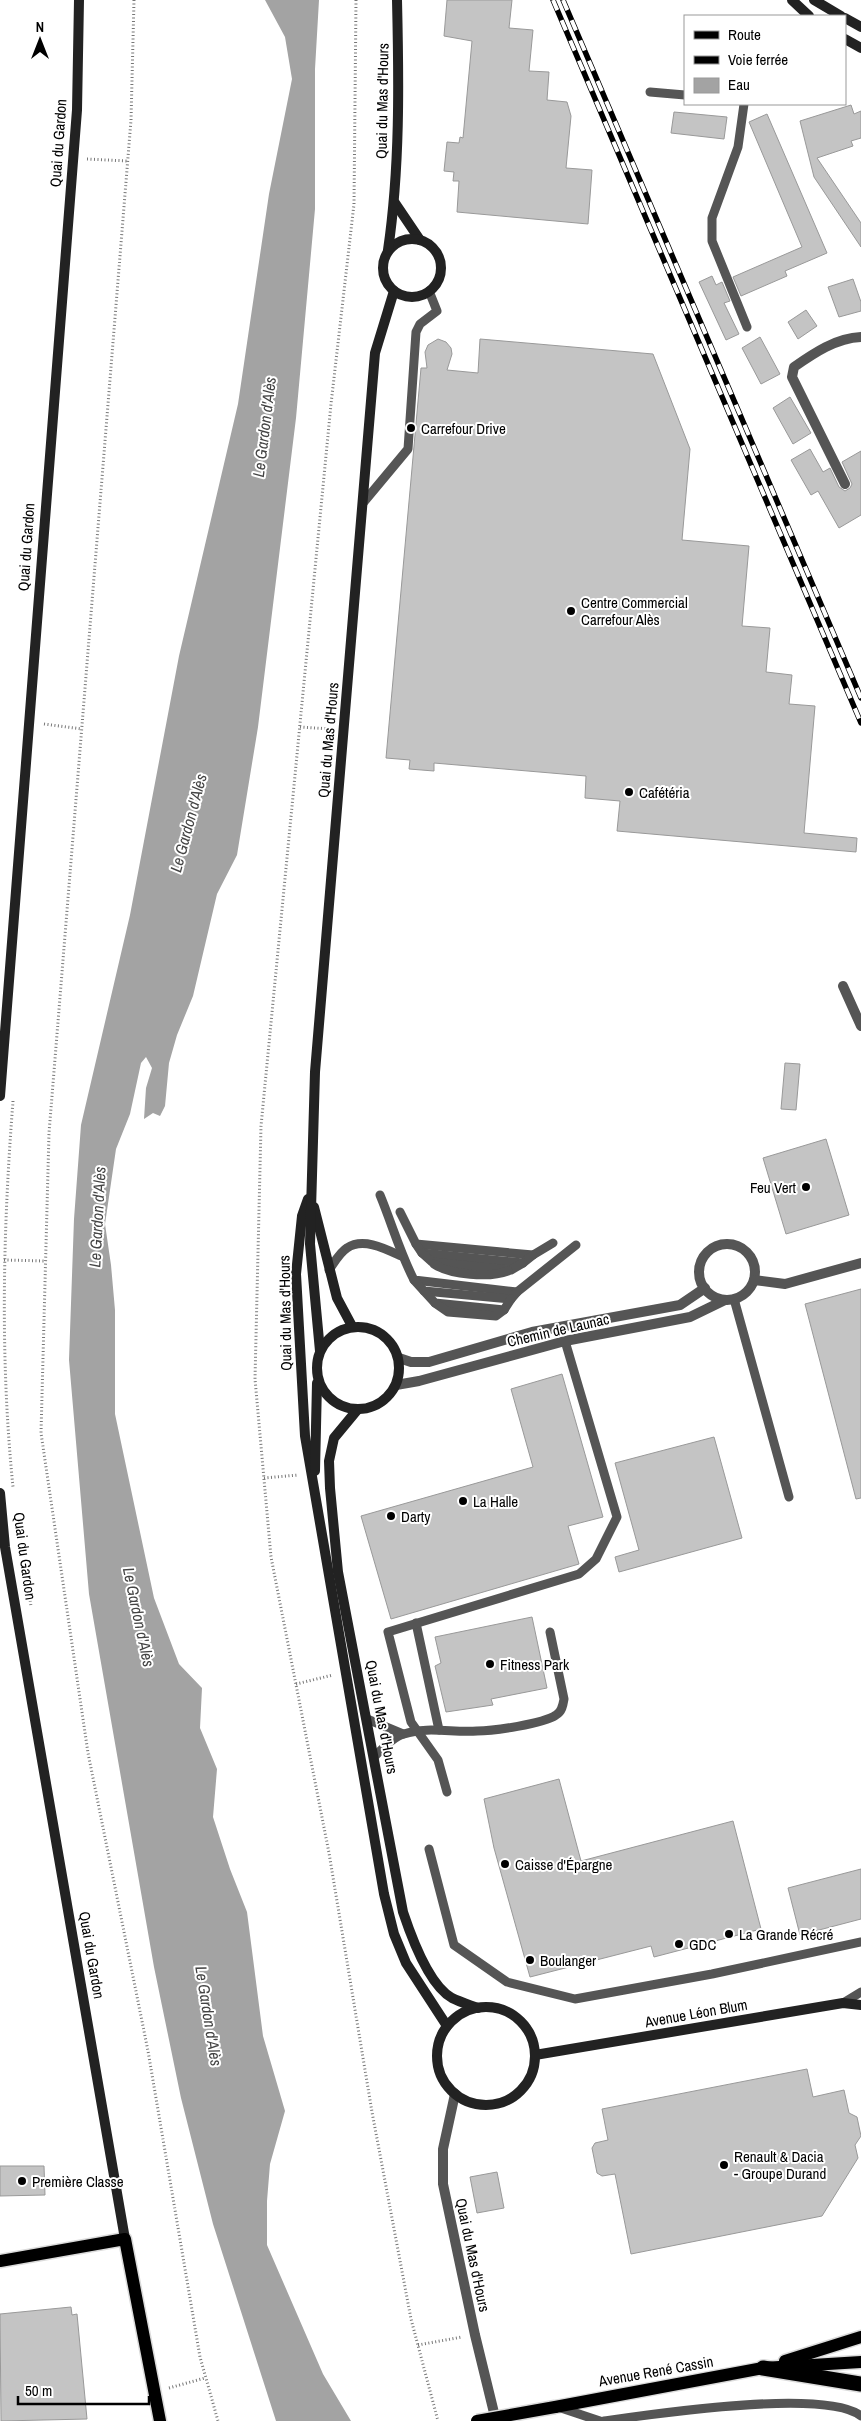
<svg xmlns="http://www.w3.org/2000/svg" width="861" height="2421" font-family="'Archivo Narrow',sans-serif">
<rect width="100%" height="100%" fill="#fff"/>
<polygon fill="#a3a3a3" points="265,0 319,0 315,69 315,209 296,418 258,727 237,855 217,894 193,996 177,1035 169,1063 165,1106 160,1116 153,1113 144,1119 146,1088 152,1068 146,1057 141,1063 130,1114 116,1149 105,1224 111,1265 115,1310 115,1414 154,1598 179,1664 202,1688 200,1728 217,1769 213,1817 230,1869 247,1912 263,2036 285,2111 270,2164 267,2201 267,2245 323,2374 351,2421 276,2421 213,2224 181,2098 154,1967 89,1594 69,1360 74,1219 81,1125 130,915 179,656 238,404 269,194 292,79 285,37"/>
<g fill="#c4c4c4" stroke="#999">
<polygon points="447,0 512,0 509,28 533,30 529,71 549,72 547,100 567,102 571,116 566,168 592,170 588,224 457,212 459,181 453,181 454,172 444,171 447,142 459,143 460,137 463,138 472,41 444,36"/>
<polygon points="851,105 854,114 861,111 861,138 851,141 853,146 817,158 861,223 861,247 814,177 800,121"/>
<polygon points="674,112 727,117 724,139 671,133"/>
<polygon points="767,114 827,253 785,271 787,276 741,296 733,277 802,247 749,122"/>
<polygon points="712,276 716,285 722,282 730,301 724,303 739,334 726,340 699,282"/>
<polygon points="853,279 861,302 861,311 839,317 828,287"/>
<polygon points="806,310 817,326 798,339 788,322"/>
<polygon points="760,337 780,374 761,384 742,348"/>
<polygon points="438,339 446,342 451,348 452,354 447,370 478,373 480,339 653,354 690,449 682,540 749,546 742,626 770,628 766,672 792,675 789,704 815,706 804,833 857,838 856,852 617,831 620,801 585,798 586,776 434,763 434,771 409,769 410,760 386,758 421,368 427,368 425,352 428,345"/>
<polygon points="790,397 811,433 793,444 773,408"/>
<polygon points="810,449 823,472 830,468 839,487 845,491 850,488 852,484 842,462 861,451 861,515 839,528 818,491 811,495 791,460"/>
<polygon points="785,1063 800,1064 796,1110 781,1109"/>
<polygon points="826,1139 849,1215 786,1234 763,1158"/>
<polygon points="861,1289 861,1498 856,1499 805,1304"/>
<polygon points="562,1374 603,1517 568,1526 579,1564 391,1619 361,1516 533,1467 511,1389"/>
<polygon points="714,1437 742,1538 619,1572 615,1557 639,1550 615,1463"/>
<polygon points="532,1617 547,1688 491,1699 493,1705 446,1712 435,1666 441,1663 435,1637"/>
<polygon points="559,1779 581,1861 733,1821 761,1929 654,1957 651,1946 530,1977 494,1848 484,1799"/>
<polygon points="861,1869 861,1919 800,1935 788,1888"/>
<polygon points="807,2069 813,2097 844,2090 849,2113 857,2117 861,2136 855,2145 858,2158 822,2216 631,2254 615,2174 602,2176 597,2173 592,2148 595,2143 608,2140 602,2109"/>
<polygon points="0,2166 44,2166 45,2195 0,2196"/>
<polygon points="497,2172 504,2208 477,2213 470,2177"/>
<polygon points="71,2307 72,2315 77,2314 87,2419 1,2421 0,2314"/>
</g>
<g fill="none" stroke-linecap="round" stroke-linejoin="round">
<g stroke="#dbdbdb" stroke-width="15">
<g id="primary">
<polyline points="0,2261 125,2239 160,2421"/>
<polyline points="785,2361 861,2337"/>
<polyline points="555,2407 763,2368 861,2362"/>
</g>
</g>
<g stroke="#dbdbdb" stroke-width="18">
<polyline id="highway" points="763,2368 861,2384"/>
</g>
<g stroke="#777" stroke-width="3" stroke-dasharray="1 2.5" stroke-linecap="butt">
<polyline points="134,0 131,120 49,1133 41,1433 88,1753 148,2051 200,2357 218,2421"/>
<polyline points="356,0 354,204 331,404 261,1126 255,1379 271,1557 329,1853 372,2112 411,2319 438,2421"/>
<polyline points="87,159 127,161"/>
<polyline points="44,724 82,729"/>
<polyline points="300,727 331,729"/>
<path d="M13,1101c-10,129 -13,258 0,386"/>
<polyline points="4,1260 45,1261"/>
<polyline points="264,1478 298,1475"/>
<polyline points="19,1528 31,1606"/>
<polyline points="296,1684 333,1675"/>
<polyline points="418,2345 462,2337"/>
<polyline points="169,2388 205,2378"/>
</g>
<g stroke="#555" stroke-width="9">
<polyline points="650,92 685,95"/>
<polyline points="744,104 738,147 712,218 712,241 747,327"/>
<polyline points="363,503 408,449 416,332 420,324 437,311 429,291"/>
<path d="M380,1195c12,29 20,58 34,85l103,12 59,-47"/>
<polyline points="400,1212 416,1244 533,1255 553,1243"/>
<polyline points="416,1244 422,1253 523,1263 533,1255"/>
<polyline points="422,1253 432,1262 511,1270 523,1263"/>
<path d="M434,1264c16,11 56,14 74,7"/>
<path d="M329,1270c5,-7 11,-18 18,-22 16,-11 39,1 54,8"/>
<polyline points="414,1280 424,1291 511,1299 517,1292"/>
<polyline points="424,1291 435,1303 504,1310 511,1299"/>
<polyline points="734,1299 789,1497"/>
<polyline points="435,1303 448,1312 496,1316 504,1310"/>
<polyline points="416,1623 439,1730"/>
<polyline points="367,1719 403,1734"/>
<path d="M374,1757c8,-8 19,-20 30,-23 23,-8 50,-1 73,-3 16,0 66,-7 79,-16 6,-3 7,-10 8,-16l-14,-67"/>
<polyline points="447,1792 438,1760 411,1722 388,1632 579,1574 596,1559 617,1517 565,1341"/>
<polyline points="429,1849 454,1945 507,1982 575,1999 712,1974 861,1942"/>
<polyline points="843,2003 861,1992"/>
<polyline points="558,2407 600,2421"/>
<path d="M604,2421c49,-7 221,-33 257,-5"/>
</g>
<g stroke="#555" stroke-width="10">
<path d="M845,484l-53,-107 2,-10c20,-14 42,-29 67,-30"/>
<polyline points="843,986 861,1026"/>
<circle cx="727" cy="1272" r="28"/>
<polyline points="754,1280 785,1284 861,1263"/>
<polyline points="399,1358 411,1362 429,1362 532,1332 680,1305 705,1288"/>
<polyline points="396,1385 419,1381 565,1341 690,1317 725,1300"/>
<polyline points="455,2094 443,2149 443,2184 475,2335 496,2421"/>
</g>
<g stroke="#222" stroke-width="10">
<polyline points="792,0 809,16"/>
<polyline points="814,0 841,16"/>
<polyline points="845,18 861,27"/>
<polyline points="845,39 861,48"/>
<polyline points="395,203 420,240"/>
<circle cx="412" cy="268" r="29"/>
<path d="M388,250c12,-82 11,-167 9,-250"/>
<polyline points="0,1096 77,110 79,0"/>
<polyline points="308,1199 302,1216 296,1274 305,1436 384,1894 394,1934 406,1963 447,2026"/>
<polyline points="314,1207 337,1298 352,1326"/>
<circle cx="358" cy="1368" r="41"/>
<polyline points="320,1351 310,1244 315,1072 375,353 394,291"/>
<path d="M358,1409l-24,29 -5,23 1,27 8,84 65,340c8,24 26,73 49,86 8,4 18,7 26,10"/>
<polyline points="315,1471 317,1383"/>
<polyline points="0,1493 5,1547 125,2239"/>
<circle cx="486" cy="2056" r="49"/>
<polyline points="535,2055 843,2003 861,2005"/>
</g>
<use href="#primary" stroke="#000" stroke-width="12"/>
<use href="#highway" stroke="#000" stroke-width="15"/>
<g stroke="#000" stroke-width="5.5">
<g id="rail">
<polyline points="553,0 861,723"/>
<polyline points="563,0 861,698"/>
</g>
</g>
<use href="#rail" stroke="#fff" stroke-width="4" stroke-dasharray="11" stroke-linecap="butt"/>
<g stroke="#dbdbdb" stroke-width="15" stroke-linecap="butt">
<polyline id="primary-bridge" points="477,2421 555,2407"/>
</g>
<use href="#primary-bridge" stroke="#000" stroke-width="12"/>
</g>
<g fill="#000" stroke="#fff" stroke-width="2">
<circle cx="411" cy="428" r="5"/>
<circle cx="571" cy="611" r="5"/>
<circle cx="629" cy="792" r="5"/>
<circle cx="806" cy="1187" r="5"/>
<circle cx="463" cy="1501" r="5"/>
<circle cx="391" cy="1516" r="5"/>
<circle cx="490" cy="1664" r="5"/>
<circle cx="505" cy="1864" r="5"/>
<circle cx="729" cy="1934" r="5"/>
<circle cx="679" cy="1944" r="5"/>
<circle cx="530" cy="1960" r="5"/>
<circle cx="724" cy="2165" r="5"/>
<circle cx="22" cy="2181" r="5"/>
</g>
<g text-anchor="middle" dominant-baseline="central" stroke-width="4" stroke-linejoin="round" paint-order="stroke">
<g font-size="15" fill="#000" stroke="#fff">
<text transform="translate(382 101) rotate(-89)">Quai du Mas d'Hours</text>
<text transform="translate(58 143) rotate(-86)">Quai du Gardon</text>
<text transform="translate(26 547) rotate(-86)">Quai du Gardon</text>
<text transform="translate(328 740) rotate(-85)">Quai du Mas d'Hours</text>
<text transform="translate(285 1313) rotate(-91)">Quai du Mas d'Hours</text>
<text transform="translate(558 1330) rotate(-13)">Chemin de Launac</text>
<text transform="translate(25 1556) rotate(82)">Quai du Gardon</text>
<text transform="translate(382 1717) rotate(79)">Quai du Mas d'Hours</text>
<text transform="translate(92 1955) rotate(80)">Quai du Gardon</text>
<text transform="translate(696 2013) rotate(-10)">Avenue Léon Blum</text>
<text transform="translate(473 2255) rotate(78)">Quai du Mas d'Hours</text>
<text transform="translate(656 2371) rotate(-10)">Avenue René Cassin</text>
</g>
<g font-size="15" fill="#000" stroke="#fff" text-anchor="start">
<text x="421" y="428">Carrefour Drive</text>
<text x="581" y="602">Centre Commercial<tspan x="581" dy="17">Carrefour Alès</tspan></text>
<text x="639" y="792">Cafétéria</text>
<text x="796" y="1187" text-anchor="end">Feu Vert</text>
<text x="473" y="1501">La Halle</text>
<text x="401" y="1516">Darty</text>
<text x="500" y="1664">Fitness Park</text>
<text x="515" y="1864">Caisse d'Épargne</text>
<text x="739" y="1934">La Grande Récré</text>
<text x="689" y="1944">GDC</text>
<text x="540" y="1960">Boulanger</text>
<text x="734" y="2156">Renault &amp; Dacia<tspan x="734" dy="17">- Groupe Durand</tspan></text>
<text x="32" y="2181">Première Classe</text>
</g>
<g font-size="16" font-style="italic" fill="#444" stroke="#fff">
<text transform="translate(264 427) rotate(-83)">Le Gardon d'Alès</text>
<text transform="translate(188 823) rotate(-75)">Le Gardon d'Alès</text>
<text transform="translate(97 1217) rotate(-87)">Le Gardon d'Alès</text>
<text transform="translate(139 1617) rotate(78)">Le Gardon d'Alès</text>
<text transform="translate(209 2016) rotate(81)">Le Gardon d'Alès</text>
</g>
</g>
<rect x="684" y="15" width="162" height="90" fill="#ffffff" stroke="#999999"/>
<rect x="694" y="31" width="25" height="8" fill="#000000" stroke="#999999"/>
<text x="728" y="40" font-size="15" fill="#000000">Route</text>
<rect x="694" y="56" width="25" height="8" fill="#000000" stroke="#999999"/>
<text x="728" y="65" font-size="15" fill="#000000">Voie ferrée</text>
<rect x="694" y="78" width="25" height="15" fill="#a3a3a3" stroke="#999999"/>
<text x="728" y="90" font-size="15" fill="#000000">Eau</text>
<g transform="translate(40 40)" stroke="#ffffff" stroke-width="4" paint-order="stroke">
<path d="M0-4L9 19L0 12L-9 19Z" fill="#000000"/>
<text y="-8" font-size="14" font-weight="bold" text-anchor="middle" fill="#000000">N</text>
</g>
<path d="M18 2396v8h131v-8" fill="none" stroke="#000000" stroke-width="2.5"/>
<text x="25" y="2396" font-size="15" fill="#000000" stroke="#ffffff" stroke-width="4" paint-order="stroke">50 m</text>
</svg>
